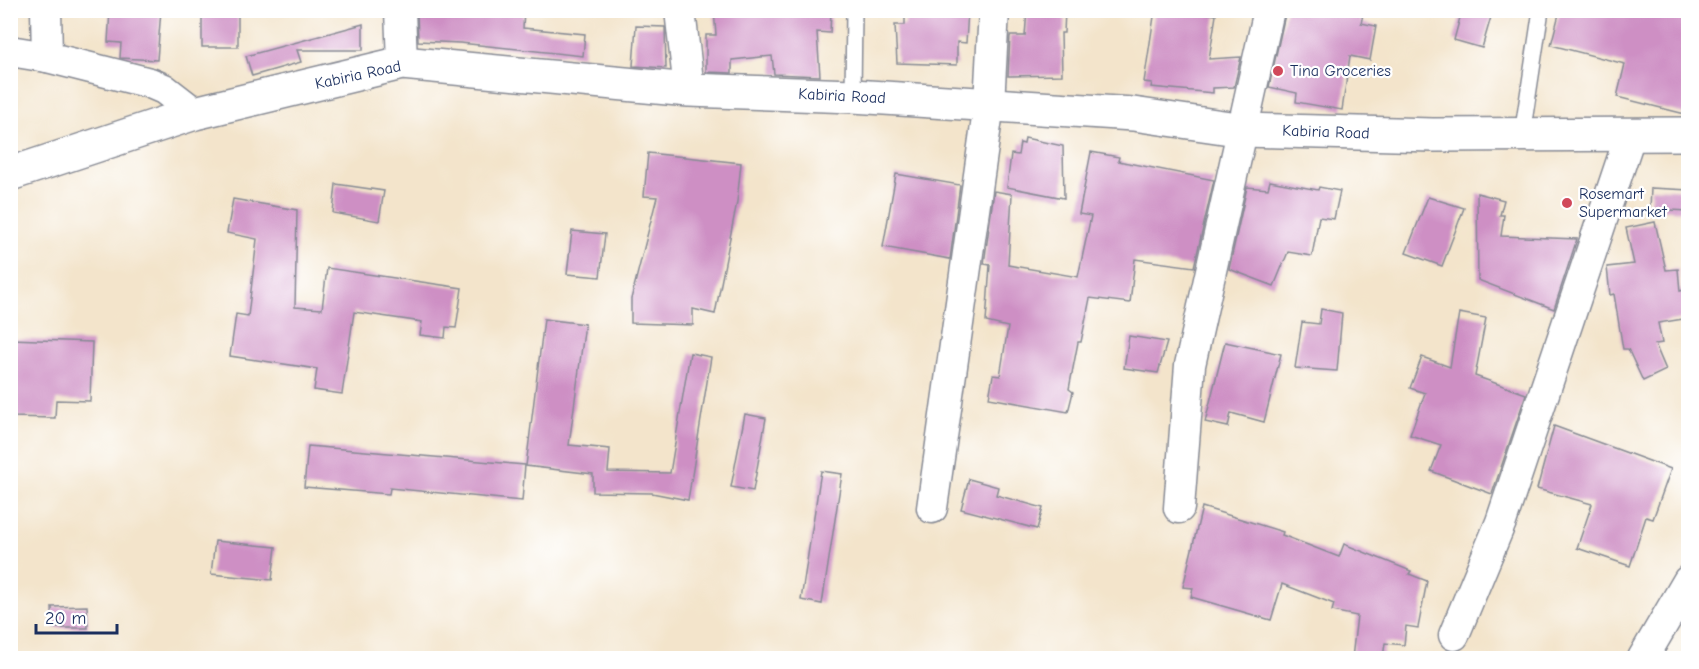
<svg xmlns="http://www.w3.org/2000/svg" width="1699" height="669" font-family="'Comic Neue',sans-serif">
<rect width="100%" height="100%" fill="#fff"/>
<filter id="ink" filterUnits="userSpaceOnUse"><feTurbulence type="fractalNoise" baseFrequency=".0167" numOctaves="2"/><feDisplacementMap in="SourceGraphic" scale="12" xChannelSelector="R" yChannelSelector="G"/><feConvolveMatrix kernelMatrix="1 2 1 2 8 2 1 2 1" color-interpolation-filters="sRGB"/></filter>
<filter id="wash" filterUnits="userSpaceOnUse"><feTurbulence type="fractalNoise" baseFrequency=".008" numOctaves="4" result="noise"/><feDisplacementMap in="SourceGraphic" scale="24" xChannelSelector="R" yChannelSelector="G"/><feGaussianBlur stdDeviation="1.35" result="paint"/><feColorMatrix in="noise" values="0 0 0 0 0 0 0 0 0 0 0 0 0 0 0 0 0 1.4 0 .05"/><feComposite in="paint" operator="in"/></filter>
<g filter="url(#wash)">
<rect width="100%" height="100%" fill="#f3e4cb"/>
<g id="blocks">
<g fill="#ce8fc4">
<polygon points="110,10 161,10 157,60 120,58 121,43 108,42"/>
<rect x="202" y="10" width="36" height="37"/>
<polygon points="417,10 524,10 523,28 585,34 583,56 460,43 418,41"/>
<polygon points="714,10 831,10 830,33 817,32 820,76 774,74 772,56 732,60 732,73 706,72 706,35 716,35"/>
<polygon points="905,10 968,10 966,43 957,42 957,65 897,63 895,25 905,25"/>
<polygon points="1027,10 1065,10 1064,33 1061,33 1062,75 1008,76 1010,36 1025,36"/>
<polygon points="1155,10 1186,10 1216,15 1209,59 1241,57 1234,87 1213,88 1213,93 1151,87 1152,83 1144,82"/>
<polygon points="1286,10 1364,10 1361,23 1376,26 1370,60 1350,56 1342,110 1296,102 1297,93 1269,87"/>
<polygon points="1462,10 1493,10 1482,48 1454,40"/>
<polygon points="1560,10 1689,10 1689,115 1617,97 1625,64 1551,45"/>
<polygon points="363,24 363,50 297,50 301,62 252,76 246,56"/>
<polygon points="636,26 665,27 666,68 633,66"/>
<polygon points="1025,138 1063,146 1064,198 1007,187 1011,154 1018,155 1020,143 1024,144"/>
<polygon points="1091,152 1119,157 1118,161 1214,180 1194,267 1135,259 1130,303 1090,298 1081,342 1078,342 1069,389 1073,392 1068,412 989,398 993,375 1000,376 1008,327 986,322 990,265 984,264 994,191 1012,194 1008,265 1078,277 1091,216 1079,214"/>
<polygon points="648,153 741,163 737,202 715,314 693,309 693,325 631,323 631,299 657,197 644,196"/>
<polygon points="896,174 960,185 950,259 883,247"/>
<polygon points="1270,181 1318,190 1319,187 1340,191 1334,219 1319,217 1312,256 1288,252 1274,286 1229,269 1247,187 1268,189"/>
<polygon points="336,184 384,191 379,221 333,213"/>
<polygon points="1651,188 1689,190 1689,211 1650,209"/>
<polygon points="1477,193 1504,200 1500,215 1504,215 1501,236 1577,239 1554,309 1478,280"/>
<polygon points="1428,197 1464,208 1442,266 1406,253"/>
<polygon points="233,199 297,210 295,307 322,309 327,268 462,288 456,328 446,327 445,338 420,335 422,322 354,312 342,394 314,390 317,369 230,356 236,314 248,316 257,239 227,233"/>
<polygon points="1655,222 1666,270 1678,269 1680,291 1689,289 1689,318 1658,323 1662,343 1655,344 1666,370 1643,381 1628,349 1623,349 1614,294 1610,295 1607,267 1634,264 1626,228"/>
<polygon points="572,231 605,234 600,277 567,274"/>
<polygon points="1321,309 1342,313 1337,371 1295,368 1302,322 1319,324"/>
<polygon points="1459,313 1486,318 1475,376 1526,394 1492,494 1431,471 1441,445 1410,435 1425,393 1410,388 1422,357 1450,367"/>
<polygon points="544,319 585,324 569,445 610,449 608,472 670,473 690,353 711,357 688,500 652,493 593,492 593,474 526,466"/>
<polygon points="1129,336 1167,342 1158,373 1124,368"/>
<polygon points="10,339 92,342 90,401 56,400 55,418 10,417"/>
<polygon points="1225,342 1281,354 1264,422 1231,413 1228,427 1205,422"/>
<polygon points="745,414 766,418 753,491 731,487"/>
<polygon points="1554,426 1671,469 1653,519 1646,517 1630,566 1577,548 1592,504 1537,489"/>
<polygon points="308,446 525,465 522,501 390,488 389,494 304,487"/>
<polygon points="821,471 842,474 822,604 801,600"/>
<polygon points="969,479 998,487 996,495 1043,508 1037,529 961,509"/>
<polygon points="1202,507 1283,532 1282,535 1339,557 1344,544 1411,571 1409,574 1427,581 1418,628 1406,626 1404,645 1385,643 1383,658 1352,658 1357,616 1332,611 1334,604 1282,584 1271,620 1191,597 1193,588 1183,587"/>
<polygon points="215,541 276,547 272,580 211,574"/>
<polygon points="87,606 88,628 53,628 52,607"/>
</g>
</g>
</g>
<g filter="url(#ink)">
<use href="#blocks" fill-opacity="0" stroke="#878a94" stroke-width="1.5"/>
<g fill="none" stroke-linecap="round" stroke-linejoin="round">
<g stroke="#878a94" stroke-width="18">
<g id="service">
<polyline points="853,96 854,10"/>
<polyline points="1522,135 1541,10"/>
</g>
</g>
<g stroke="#878a94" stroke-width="33">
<g id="minor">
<polyline points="46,10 47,57 150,83 164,89 195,113"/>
<polyline points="400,10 402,63"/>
<polyline points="680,10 689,90"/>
<polyline points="10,51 47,57"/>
<polyline points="932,508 989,104 994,10"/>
<polyline points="1179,508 1190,365 1269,10"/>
<polyline points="1454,635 1501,522 1630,136"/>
<polyline points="1643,658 1688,581"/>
</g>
</g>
<g stroke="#878a94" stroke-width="36">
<polyline id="secondary" points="10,174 195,113 402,63 689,90 853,96 1133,114 1244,130 1433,135 1688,134"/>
</g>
<use href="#service" stroke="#fff" stroke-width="15"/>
<use href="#minor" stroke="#fff" stroke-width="30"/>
<use href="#secondary" stroke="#fff" stroke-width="33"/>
</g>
</g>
<g fill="#d1495b" stroke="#fff" stroke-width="2">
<circle cx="1278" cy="71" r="6"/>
<circle cx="1567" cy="203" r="6"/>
</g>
<g text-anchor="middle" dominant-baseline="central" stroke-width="4.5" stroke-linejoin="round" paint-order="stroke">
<g font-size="16" fill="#1b2f5e" stroke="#fff" text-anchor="start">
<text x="1290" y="71">Tina Groceries</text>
<text x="1579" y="194">Rosemart<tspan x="1579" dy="18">Supermarket</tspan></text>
</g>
<g font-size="16" fill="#1b2f5e" stroke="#fff">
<text transform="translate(358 75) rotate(-12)">Kabiria Road</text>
<text transform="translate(842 96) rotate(3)">Kabiria Road</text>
<text transform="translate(1326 132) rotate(2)">Kabiria Road</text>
</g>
</g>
<rect width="1699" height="669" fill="none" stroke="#fff" stroke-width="36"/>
<path d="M36 624v9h81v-9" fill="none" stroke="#1b2f5e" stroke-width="3"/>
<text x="45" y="624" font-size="18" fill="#1b2f5e" stroke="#ffffff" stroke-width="4.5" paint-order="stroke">20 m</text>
</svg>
